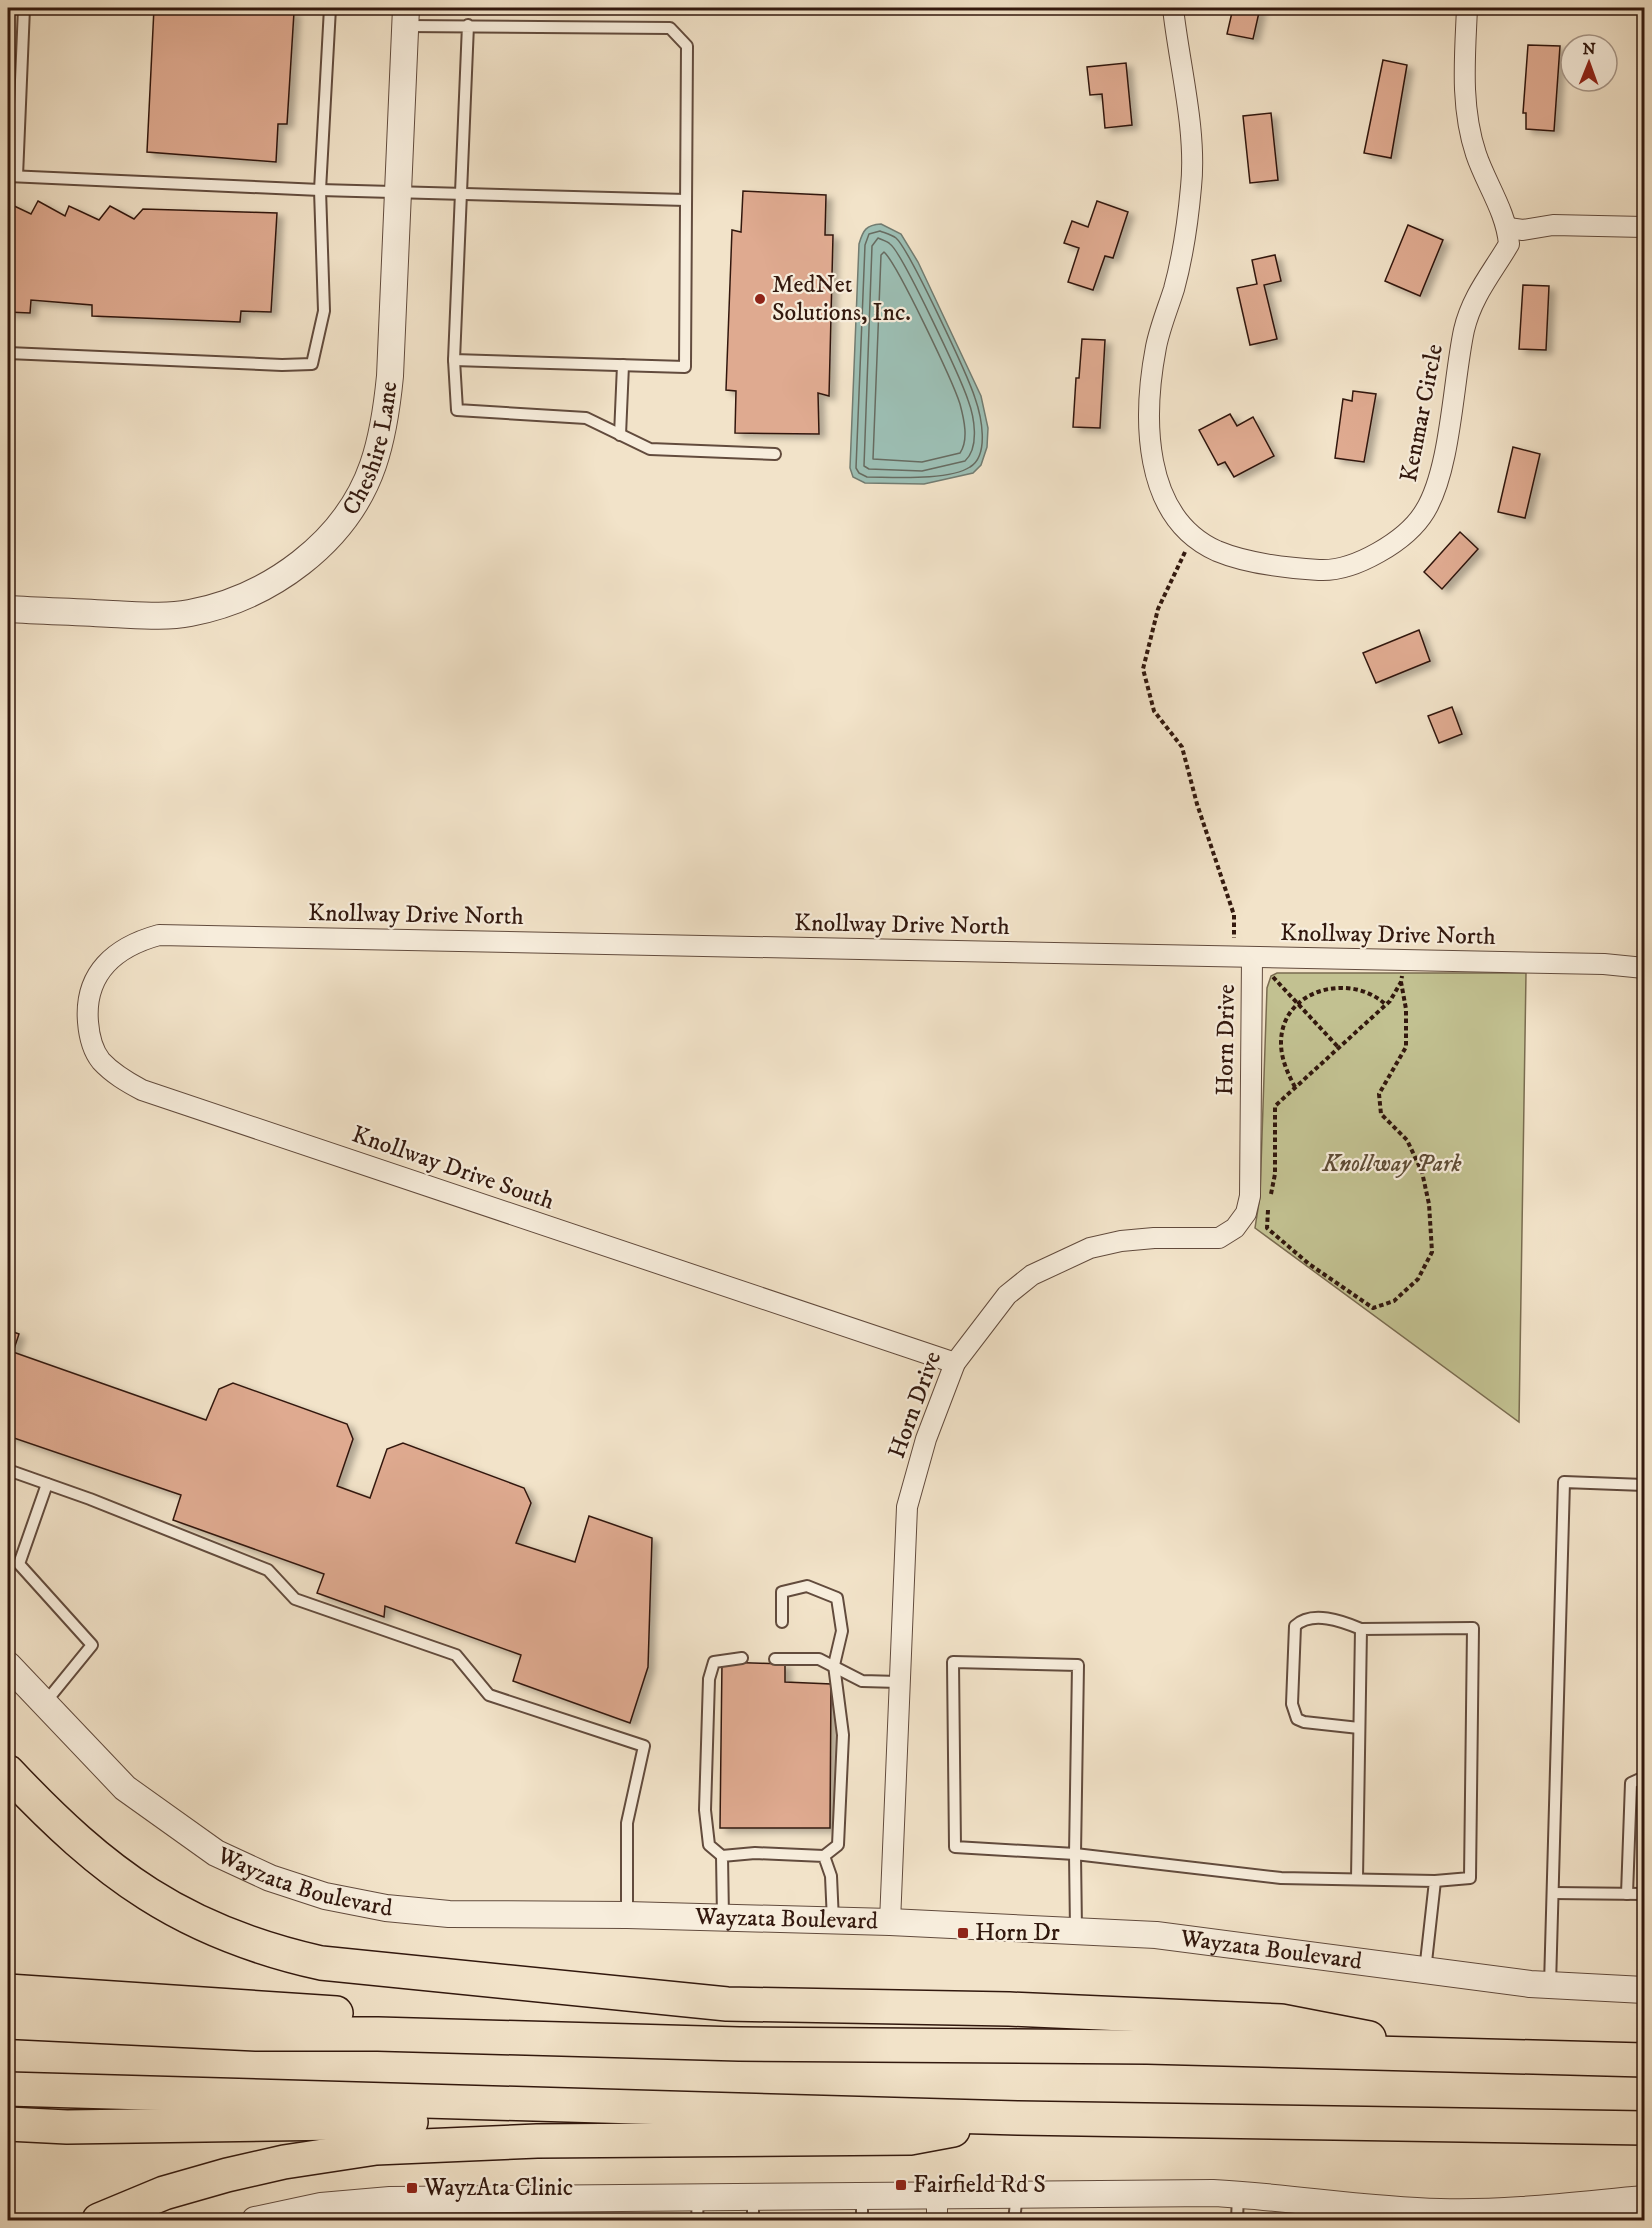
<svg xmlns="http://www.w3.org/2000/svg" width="1652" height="2228" font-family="'IM FELL DW Pica',serif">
<defs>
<filter id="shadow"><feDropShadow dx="6" dy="4" stdDeviation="3" flood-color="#0004"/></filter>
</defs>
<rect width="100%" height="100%" fill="#f2e3c9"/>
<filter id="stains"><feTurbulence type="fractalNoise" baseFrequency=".00333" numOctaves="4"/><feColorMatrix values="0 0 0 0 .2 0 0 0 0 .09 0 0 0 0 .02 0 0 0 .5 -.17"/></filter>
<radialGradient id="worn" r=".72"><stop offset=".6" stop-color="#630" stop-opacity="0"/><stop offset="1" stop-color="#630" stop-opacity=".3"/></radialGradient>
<polygon fill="#c2c191" stroke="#7a6c50" stroke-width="1.5" points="1277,973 1526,973 1519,1422 1255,1228 1260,1196 1267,988 1271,976"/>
<path fill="#9cbeb3" stroke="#727c71" stroke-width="1.5" d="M881,224l20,10 17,28 63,134 7,32 -1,19 -6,18 -8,8 -49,11 -59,-1 -12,-6 -3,-9 9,-224c4,-14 7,-19 22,-20z"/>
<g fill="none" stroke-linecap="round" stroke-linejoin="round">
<g stroke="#676b60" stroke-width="1.5">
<path d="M880,231c5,2 12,4 16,7 13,11 72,138 79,160 6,17 15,57 -5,69 -21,14 -78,10 -103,10l-8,-4 -3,-5 9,-223 4,-11z"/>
<path d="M878,238c4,2 9,3 12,6 12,8 71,135 78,156 6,16 12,47 -3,61l-43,10 -53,-2 -5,-3 8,-220z"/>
<path d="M884,252c13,11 69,130 76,152 4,15 9,36 0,49l-38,9 -49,-3 8,-204z"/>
</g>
</g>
<g fill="#dfaa90" stroke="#32180e" stroke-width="1.5" filter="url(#shadow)">
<polygon points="154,8 287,8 287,12 294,12 287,124 278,124 276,162 147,152"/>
<polygon points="1233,8 1260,8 1253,39 1227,34"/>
<polygon points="1528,45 1560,46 1554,131 1526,129 1526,113 1523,113"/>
<polygon points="1383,60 1407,65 1391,158 1364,153"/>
<polygon points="1126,63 1132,125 1105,128 1102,94 1090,95 1087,67"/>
<polygon points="1271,113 1278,180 1250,183 1243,116"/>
<polygon points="743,191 826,195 825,235 833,235 829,396 818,393 819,434 735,433 736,391 726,390 732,230 741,232"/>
<polygon points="38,201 65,216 69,206 99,220 110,206 134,219 143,209 277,213 271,312 241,311 240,322 92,316 92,305 31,300 30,313 8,312 8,203 31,214"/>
<polygon points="1097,201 1128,212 1113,258 1105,256 1093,290 1068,282 1079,248 1064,243 1072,221 1088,227"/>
<polygon points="1408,225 1443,240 1420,296 1385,281"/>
<polygon points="1275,255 1281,281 1264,285 1277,339 1250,345 1237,288 1257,284 1252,260"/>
<polygon points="1523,285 1549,286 1546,350 1519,349"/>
<polygon points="1082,339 1105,340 1100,428 1073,427 1076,378 1079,378"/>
<polygon points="1353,391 1376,394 1364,462 1335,458 1343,399 1352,401"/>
<polygon points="1230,414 1237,426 1253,417 1274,456 1234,477 1225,462 1218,465 1199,430"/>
<polygon points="1513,447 1540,454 1525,518 1498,512"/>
<polygon points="1460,532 1478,549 1442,589 1424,572"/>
<polygon points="1419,630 1430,661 1376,683 1363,653"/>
<polygon points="1452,707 1462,734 1439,743 1428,716"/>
<polygon points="8,1330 19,1334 13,1352 206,1420 219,1389 233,1383 347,1424 353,1439 337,1486 370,1498 387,1449 403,1443 524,1488 531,1503 516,1543 575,1562 589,1516 652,1538 648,1667 630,1723 513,1681 521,1655 385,1606 384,1617 317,1593 324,1574 173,1520 181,1495 8,1436"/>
<polygon points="722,1662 785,1664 785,1682 831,1684 830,1828 720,1828"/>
</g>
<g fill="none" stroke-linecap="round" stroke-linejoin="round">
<g stroke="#624b3d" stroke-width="14">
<g id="service">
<polyline points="405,26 670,28 687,46 685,367 454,360 468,25"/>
<polyline points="8,176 320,190 686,200"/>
<polyline points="17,176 24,8"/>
<polyline points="8,353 282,365 312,364 324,311 320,190 330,8"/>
<polyline points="454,360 457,410 586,418 650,449 775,454"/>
<polyline points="620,435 623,365"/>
<polyline points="8,1470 90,1499 268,1570 295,1599 456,1655 489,1695 644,1746 627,1823 627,1914"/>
<polyline points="782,1622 782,1592 807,1586 837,1598 842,1631 834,1665 843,1735 838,1845 824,1856"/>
<polyline points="775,1659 819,1659 862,1681 899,1682"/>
<polygon points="953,1662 1078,1665 1075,1854 955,1847"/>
<polyline points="44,1704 92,1645 19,1564 47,1484"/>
<path d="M1359,1728l-55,-6 -7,-3 -5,-15 3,-78c17,-16 47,-5 66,3"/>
<polyline points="722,1856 709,1845 705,1810 709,1679 714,1662 742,1658"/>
<polyline points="1357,1879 1361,1629 1473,1628 1470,1878 1435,1881"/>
<polyline points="1553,1893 1644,1894"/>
<polyline points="1627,1894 1631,1783 1644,1777"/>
<polyline points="723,1917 722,1856 755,1853 824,1856 831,1876 833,1921"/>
<polyline points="1076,1930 1075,1854 1281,1878 1435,1881 1425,1971"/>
<polyline points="1550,1985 1564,1482 1644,1485"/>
<polyline points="862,2197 862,2220"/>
<polyline points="390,2201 394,2220"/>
<polyline points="697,2220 698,2197"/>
<polyline points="753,2220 753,2197"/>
<polyline points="1014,2220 1017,2195"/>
<polyline points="1237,2220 1238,2195"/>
</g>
</g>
<g stroke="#624b3d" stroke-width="22">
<g id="minor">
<path d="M1173,8c6,56 24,122 18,179 -3,34 -8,69 -17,102 -6,19 -14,38 -18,58 -13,68 -15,170 61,204 31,13 68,17 102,19 35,2 88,-29 106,-59 26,-42 28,-130 39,-181 8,-34 28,-57 45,-86 -3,-33 -23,-60 -33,-90 -16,-48 -11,-98 -9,-146"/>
<polyline points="1508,228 1523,230 1553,225 1644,227"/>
<path d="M955,1363l-813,-273c-15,-8 -29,-16 -41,-29 -8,-10 -12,-26 -13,-39 -4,-49 27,-75 71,-87l1445,29 40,4"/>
<polyline points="890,1922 907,1507 926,1439 955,1363 1007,1295 1032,1275 1090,1248 1121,1241 1154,1238 1219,1238 1235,1228 1246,1213 1250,1196 1252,958"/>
<polyline points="937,2220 937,2195"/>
</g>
</g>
<g stroke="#624b3d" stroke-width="28">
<g id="tertiary">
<path id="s1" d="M8,609c34,2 69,3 104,5 25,1 53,4 78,-1 79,-15 156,-70 183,-148 10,-29 14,-58 17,-89l16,-368"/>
<path id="s2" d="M8,1665l117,123 91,65 54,25 55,18 61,12 63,6 178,1 263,7 266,13 374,49 114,6"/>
<path d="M255,2220l66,-14 69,-6 823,-7c76,4 151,17 227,19 68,2 137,-7 204,-13"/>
</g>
</g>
<g stroke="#32180e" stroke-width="36">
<g id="motorway">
<path d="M8,1772c96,102 174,160 313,191l406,41 282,5 272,12 88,17"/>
<polyline points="8,1991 336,2013"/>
<polyline points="8,2022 256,2034 378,2034 739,2044 1147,2047 1644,2060"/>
<polyline points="8,2089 1018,2118 1644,2128"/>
<polyline points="8,2124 67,2127 411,2122"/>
<polyline points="99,2220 164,2193 227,2175 284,2162 376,2148 537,2141 910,2138 953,2130"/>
</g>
</g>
<g stroke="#32180e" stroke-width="4" stroke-dasharray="4.5 3" stroke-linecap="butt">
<polyline points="1185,552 1158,609 1143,669 1154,711 1182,747 1197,804 1234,915 1234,938"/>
<polyline points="1273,977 1338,1047"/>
<path d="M1295,1087c-7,-13 -14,-28 -14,-44 0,-54 69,-71 104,-39"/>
<polyline points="1271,1194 1275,1174 1275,1106 1390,1001 1401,982 1402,976"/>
<polyline points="1268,1210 1267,1228 1309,1264 1373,1308 1394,1301 1418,1279 1432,1252 1429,1204 1422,1172 1407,1140 1381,1114 1379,1094 1406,1047 1406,1009 1401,982"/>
<polyline points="1133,2218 1217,2220"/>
</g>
<use href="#service" stroke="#f7eddc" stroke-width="10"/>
<use href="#minor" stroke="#f7eddc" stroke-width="20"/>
<use href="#tertiary" stroke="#f7eddc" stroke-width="26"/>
<use href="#motorway" stroke="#f2e3c9" stroke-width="33"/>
</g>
<g fill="#8f2418" stroke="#f7eddc" stroke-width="2">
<circle cx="760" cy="299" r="6"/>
<rect x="957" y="1927" width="12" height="12" rx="3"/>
<rect x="895" y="2179" width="12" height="12" rx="3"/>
<rect x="406" y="2182" width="12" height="12" rx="3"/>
</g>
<g text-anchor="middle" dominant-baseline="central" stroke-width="4.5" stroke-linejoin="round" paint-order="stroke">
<g font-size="24" fill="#32180e" stroke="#f7eddc" text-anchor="start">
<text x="772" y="285">MedNet<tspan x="772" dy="28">Solutions, Inc.</tspan></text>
<text x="975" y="1933">Horn Dr</text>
<text x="913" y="2185">Fairfield Rd S</text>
<text x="424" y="2188">WayzAta Clinic</text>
</g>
<g font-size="24" fill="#32180e" stroke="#f7eddc">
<text transform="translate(1422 413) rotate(-79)">Kenmar Circle</text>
<text stroke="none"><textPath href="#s1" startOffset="444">Cheshire Lane</textPath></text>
<text transform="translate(416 915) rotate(1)">Knollway Drive North</text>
<text transform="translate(902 925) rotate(1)">Knollway Drive North</text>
<text transform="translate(1388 935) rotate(1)">Knollway Drive North</text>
<text transform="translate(1226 1040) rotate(-89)">Horn Drive</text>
<text transform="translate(453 1168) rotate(19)">Knollway Drive South</text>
<text transform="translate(915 1405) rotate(-70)">Horn Drive</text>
<text stroke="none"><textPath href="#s2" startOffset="376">Wayzata Boulevard</textPath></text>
<text stroke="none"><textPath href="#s2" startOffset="862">Wayzata Boulevard</textPath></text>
<text stroke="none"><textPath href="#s2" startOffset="1348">Wayzata Boulevard</textPath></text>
</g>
<g font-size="24" font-style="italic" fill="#5d4b35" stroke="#f7eddc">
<text x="1392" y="1164">Knollway Park</text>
</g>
</g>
<rect width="1652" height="2228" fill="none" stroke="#f2e3c9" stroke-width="30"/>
<rect x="9" y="9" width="1634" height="2210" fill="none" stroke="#32180e" stroke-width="3"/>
<rect x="15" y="15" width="1622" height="2198" fill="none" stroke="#32180e" stroke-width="1.5"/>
<g transform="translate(1589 63) rotate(1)"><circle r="28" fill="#f7eddc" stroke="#a8988a" stroke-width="1.5"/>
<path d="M0-4.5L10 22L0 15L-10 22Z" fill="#8f2418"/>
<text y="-9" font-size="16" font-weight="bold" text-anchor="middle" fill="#32180e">N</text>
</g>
<rect width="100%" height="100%" filter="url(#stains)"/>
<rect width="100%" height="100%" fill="url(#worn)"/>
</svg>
